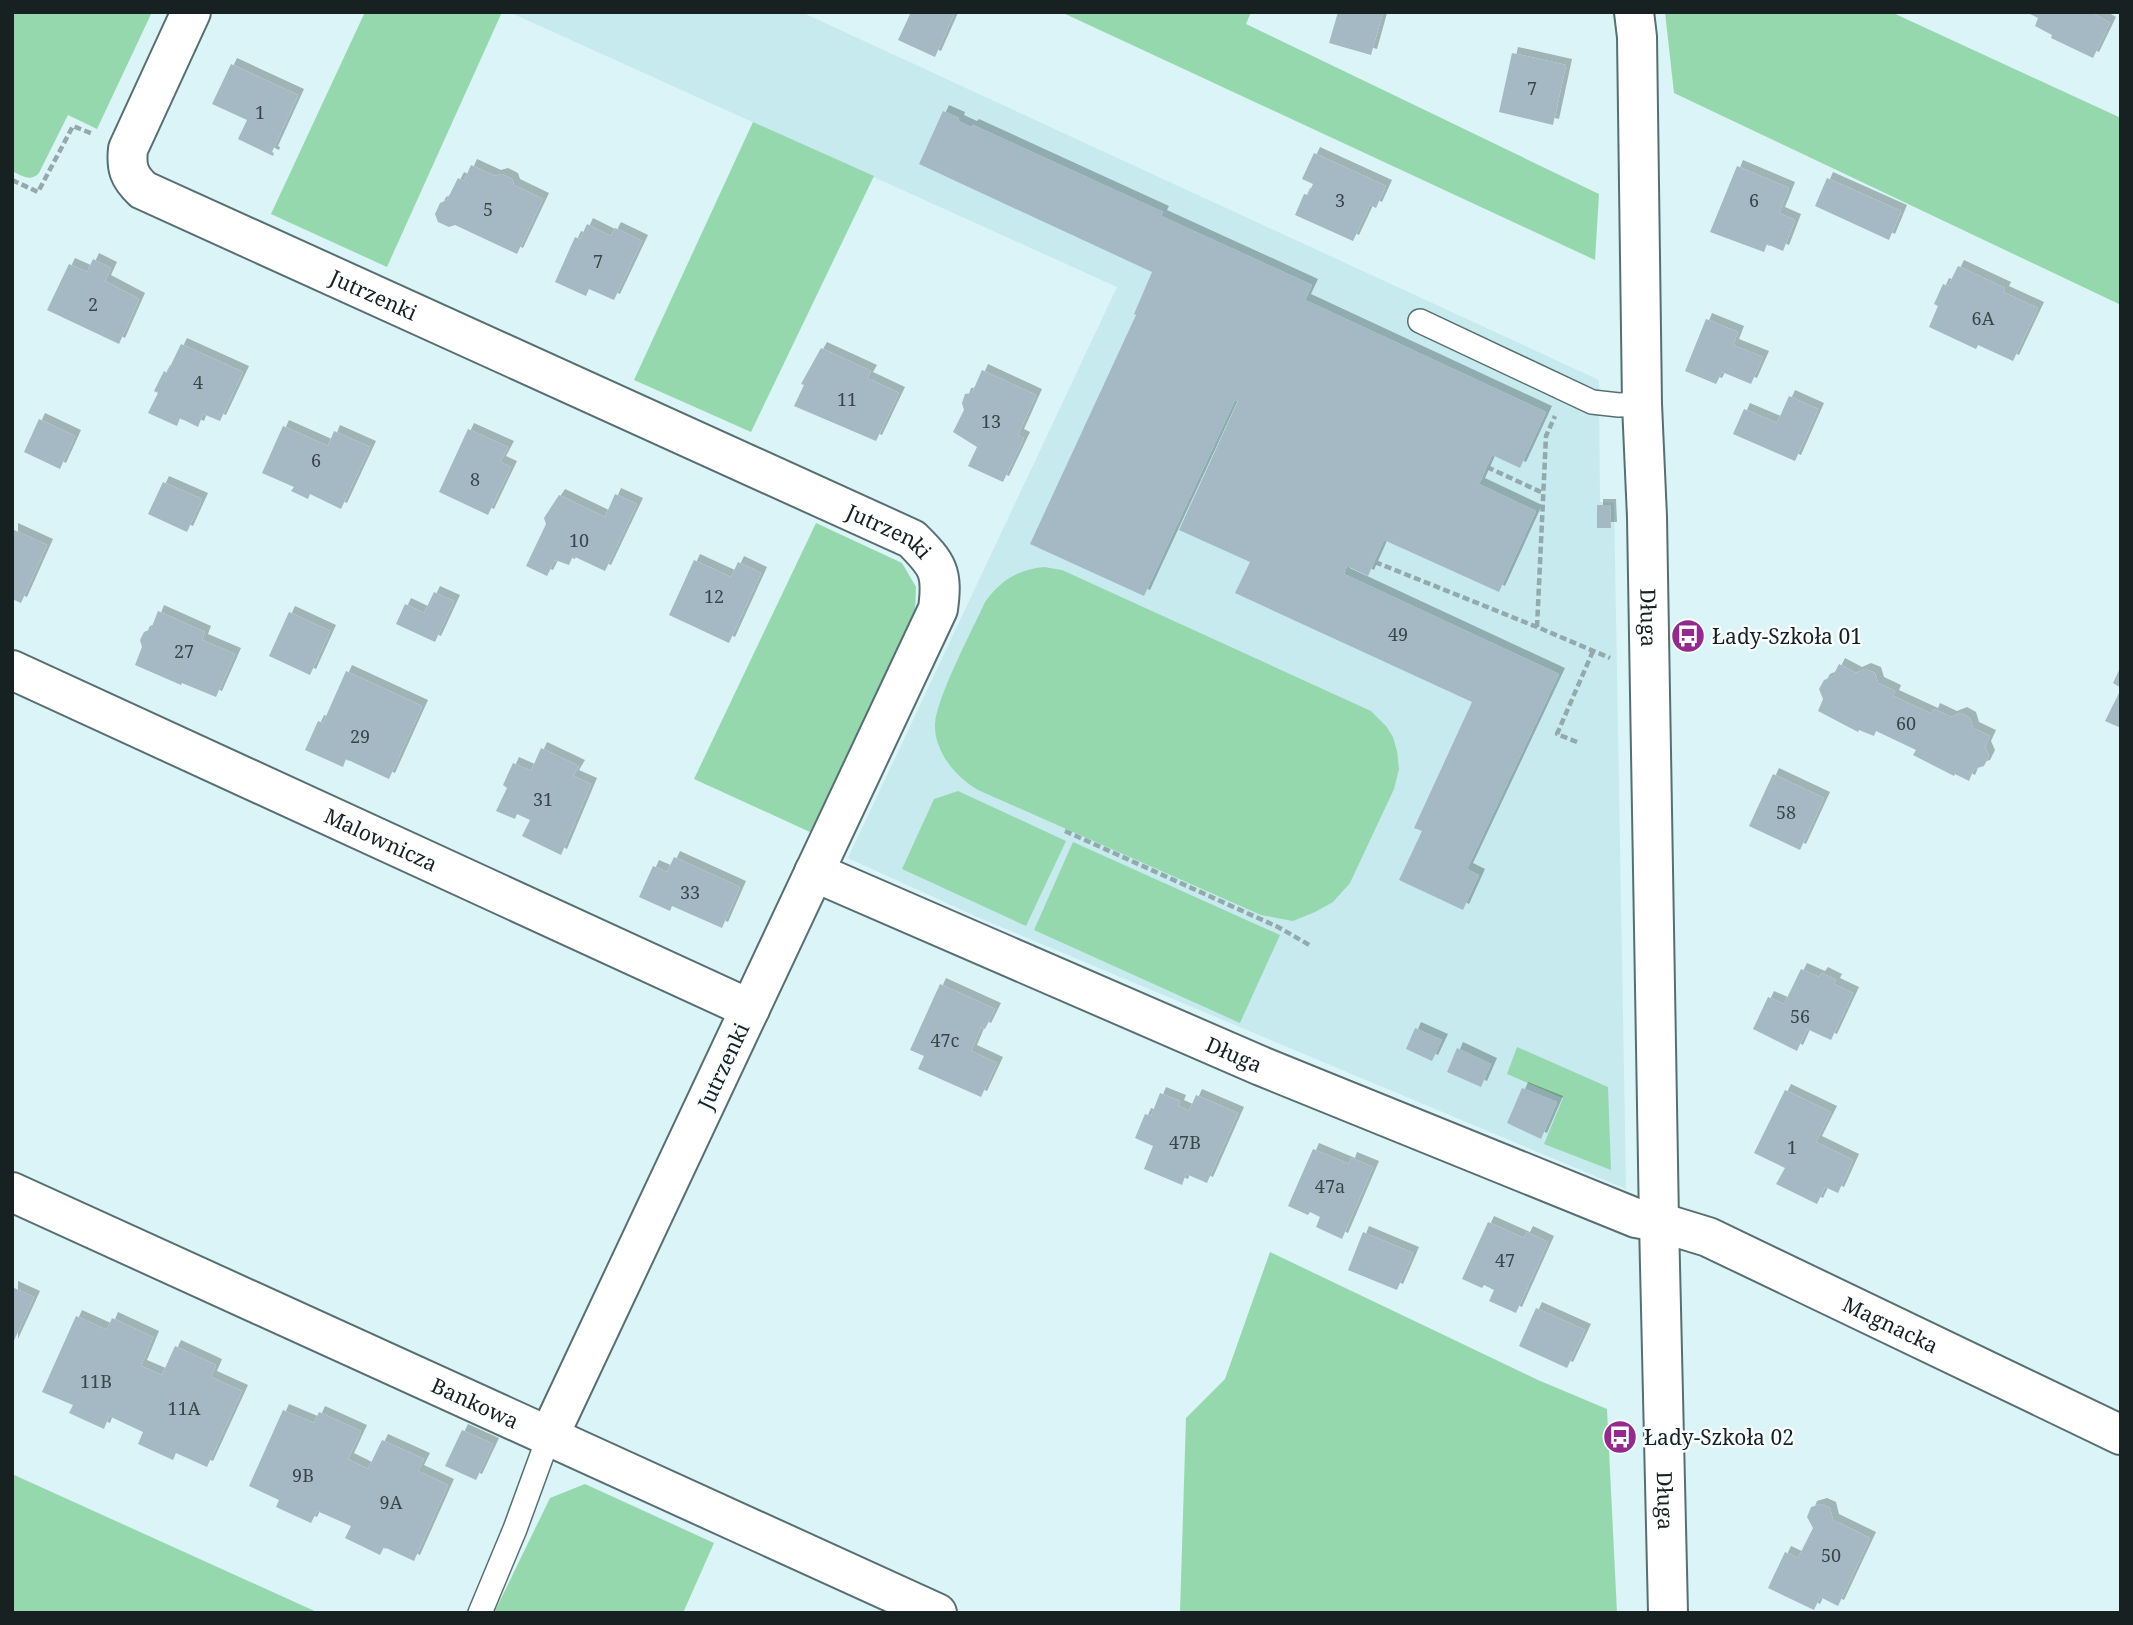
<svg xmlns="http://www.w3.org/2000/svg" width="2133" height="1625" font-family="'Noto Serif',serif">
<defs>
<filter id="shadow"><feDropShadow dx="6" dy="-6" stdDeviation="0" flood-color="#0004"/></filter>
</defs>
<rect width="100%" height="100%" fill="#daf4f7"/>
<polygon fill="#c6eaee" points="509,12 801,12 1599,380 1600,502 1614,503 1626,1189 975,916 848,858 1117,287"/>
<g fill="#96d8ad">
<path d="M12,12h140l-55,117 -29,-14 -29,58c-8,9 -17,3 -27,-2z"/>
<polygon points="365,12 502,12 387,267 271,214"/>
<polygon points="1061,12 1251,12 1246,24 1599,194 1595,260"/>
<polygon points="1665,12 1891,12 2121,118 2121,305 1674,93"/>
<polygon points="753,122 874,176 751,432 634,380"/>
<polygon points="816,523 902,563 916,587 915,613 810,832 694,779"/>
<path d="M1044,567l18,3 309,141 15,15 7,11 4,14 2,18 -5,20 -44,94 -17,19 -18,10 -22,9 -32,-6 -283,-125c-22,-13 -44,-38 -43,-66 2,-28 37,-93 50,-122 16,-22 32,-32 59,-35z"/>
<polygon points="958,791 1066,841 1026,926 902,869 934,799"/>
<polygon points="1073,842 1280,935 1240,1023 1034,930"/>
<polygon points="1517,1047 1608,1087 1611,1170 1544,1144 1563,1098 1507,1074"/>
<polygon points="1270,1252 1538,1380 1607,1409 1617,1613 1180,1613 1186,1418 1225,1379"/>
<polygon points="12,1474 319,1613 12,1613"/>
<polygon points="585,1484 714,1543 683,1613 494,1613 550,1498"/>
</g>
<g fill="#a5b9c4" filter="url(#shadow)">
<polygon points="911,12 955,12 935,57 898,40"/>
<polygon points="1338,12 1383,12 1371,55 1329,43"/>
<polygon points="2026,12 2091,12 2110,23 2093,58 2051,38 2052,35 2035,26 2038,18"/>
<polygon points="1512,53 1566,65 1553,125 1499,112"/>
<polygon points="231,64 298,95 272,152 274,153 273,156 238,139 247,120 212,104"/>
<polygon points="943,111 959,118 958,121 971,127 973,125 1163,212 1161,216 1312,285 1305,300 1546,412 1520,468 1492,455 1479,484 1536,511 1499,592 1384,540 1368,576 1347,566 1344,574 1559,674 1467,869 1479,875 1463,910 1399,880 1422,831 1414,828 1472,702 1235,593 1250,562 1179,530 1238,401 1235,400 1144,596 1030,544 1136,315 1134,314 1152,272 919,164"/>
<polygon points="1314,153 1386,186 1376,208 1370,205 1353,241 1295,215 1304,194 1308,195 1313,184 1302,179"/>
<polygon points="471,165 495,176 502,174 512,179 514,185 543,199 517,254 455,225 449,227 438,222 435,214 440,203 447,200 458,178 464,181"/>
<polygon points="1737,166 1789,188 1779,213 1795,220 1783,251 1767,244 1764,252 1710,232"/>
<polygon points="1827,178 1901,211 1889,240 1815,206"/>
<polygon points="587,224 611,236 615,228 642,241 614,300 589,289 586,296 555,282 575,237 580,239"/>
<polygon points="93,259 111,268 105,281 139,299 119,344 47,310 69,264 87,272"/>
<polygon points="1958,266 2005,288 2003,292 2038,308 2013,361 1978,345 1976,349 1929,327 1938,306 1934,304 1943,284 1948,286"/>
<polygon points="1706,319 1738,332 1733,345 1763,357 1751,384 1722,372 1716,384 1685,371"/>
<polygon points="181,344 243,372 220,421 203,414 198,427 180,418 177,426 148,413 158,393 154,391 164,371 167,373"/>
<polygon points="821,348 871,371 867,378 899,393 876,441 794,406 804,385 801,384"/>
<polygon points="982,370 1036,395 1018,435 1024,438 1003,482 968,466 977,447 953,432 964,410 962,403 965,394 972,393"/>
<polygon points="1789,396 1818,409 1795,461 1733,434 1744,409 1777,423"/>
<polygon points="39,419 75,436 60,469 24,452"/>
<polygon points="283,426 328,446 334,431 370,447 341,509 310,494 308,499 291,491 294,487 262,473"/>
<polygon points="468,429 508,447 500,462 511,467 488,515 439,492"/>
<polygon points="163,482 202,499 187,532 148,514"/>
<polygon points="615,494 637,504 605,571 573,556 569,565 555,560 547,576 526,566 546,524 544,518 559,495 605,517"/>
<polygon points="1597,505 1610,505 1611,528 1597,528"/>
<polygon points="12,529 47,545 21,603 12,599"/>
<polygon points="694,560 731,577 738,562 761,573 729,643 669,615"/>
<polygon points="434,592 454,601 435,642 396,624 405,604 424,613"/>
<polygon points="158,611 205,632 202,640 235,654 216,697 182,683 181,685 135,665 142,647 140,640 144,632 151,629"/>
<polygon points="289,612 330,631 310,675 269,656"/>
<polygon points="1839,664 1856,673 1865,669 1875,673 1878,683 1895,691 1893,696 1932,714 1934,709 1951,717 1961,713 1970,718 1973,728 1990,736 1985,747 1989,756 1984,766 1974,769 1969,781 1955,774 1954,776 1913,755 1916,750 1876,731 1874,736 1859,730 1858,732 1818,711 1823,699 1819,689 1824,680 1833,676"/>
<polygon points="2121,666 2121,688 2113,683"/>
<polygon points="346,671 422,706 389,779 346,759 343,767 305,750 318,721 323,723"/>
<polygon points="2121,689 2121,728 2105,721"/>
<polygon points="541,748 579,766 573,776 591,784 561,855 522,836 530,820 517,814 515,819 496,811 507,788 503,785 513,763 531,771"/>
<polygon points="1773,774 1824,798 1800,850 1749,826"/>
<polygon points="674,857 740,887 722,928 672,906 670,911 639,897 653,866 667,872"/>
<polygon points="1801,969 1819,977 1822,973 1836,980 1834,984 1853,993 1831,1040 1807,1029 1797,1051 1753,1029 1768,997 1784,1004"/>
<polygon points="940,984 995,1009 985,1029 981,1027 971,1051 997,1063 981,1097 918,1069 924,1056 910,1050"/>
<polygon points="1415,1028 1442,1040 1432,1061 1406,1049"/>
<polygon points="1457,1048 1491,1064 1481,1087 1447,1072"/>
<polygon points="1522,1088 1557,1102 1541,1139 1507,1123"/>
<polygon points="1785,1090 1831,1112 1816,1142 1853,1160 1838,1193 1825,1187 1817,1204 1776,1184 1785,1168 1754,1153"/>
<polygon points="1160,1093 1180,1101 1178,1106 1189,1111 1196,1095 1238,1113 1207,1183 1186,1174 1182,1185 1144,1169 1153,1146 1135,1138 1145,1114 1151,1116"/>
<polygon points="1313,1149 1349,1164 1351,1158 1373,1167 1342,1239 1316,1227 1320,1217 1310,1212 1308,1215 1288,1206"/>
<polygon points="1488,1222 1524,1238 1527,1232 1548,1242 1516,1313 1489,1301 1494,1290 1484,1285 1482,1288 1462,1279"/>
<polygon points="1363,1232 1413,1253 1397,1290 1348,1270"/>
<polygon points="12,1287 34,1297 12,1345"/>
<polygon points="1536,1308 1585,1330 1567,1368 1519,1346"/>
<polygon points="76,1316 107,1330 112,1318 153,1337 141,1366 162,1375 175,1346 216,1365 211,1377 242,1391 207,1467 176,1453 173,1460 138,1444 143,1432 109,1416 104,1429 69,1413 73,1405 42,1392"/>
<polygon points="283,1410 314,1423 319,1412 361,1431 348,1459 368,1469 382,1440 424,1459 418,1471 448,1485 414,1561 384,1547 380,1555 345,1538 351,1526 317,1511 311,1523 276,1507 279,1500 249,1486"/>
<polygon points="462,1430 493,1444 476,1480 445,1466"/>
<polygon points="1821,1504 1830,1508 1833,1520 1870,1538 1838,1606 1820,1597 1814,1610 1768,1588 1785,1552 1798,1558 1813,1528 1807,1517 1811,1507"/>
</g>
<g fill="none" stroke-linecap="round" stroke-linejoin="round">
<g stroke="#586f72" stroke-width="26">
<g id="lane">
<polyline points="1420,321 1592,402 1619,405 1642,404"/>
<polyline points="480,1613 515,1529 549,1436"/>
</g>
</g>
<g stroke="#586f72" stroke-width="42">
<g id="street">
<path id="s1" d="M191,12l-63,137c-2,19 1,28 15,41l769,349c26,26 31,33 26,70l-389,827"/>
<path id="s2" d="M12,670l738,339"/>
<path id="s3" d="M814,872l447,194 375,152 23,4 49,15 413,198"/>
<path id="s4" d="M12,1192l925,421"/>
</g>
</g>
<g stroke="#586f72" stroke-width="42">
<g id="secondary">
<path id="s5" d="M1634,12l3,25 5,367 5,113 12,705 9,391"/>
</g>
</g>
<g stroke="#94a9ab" stroke-width="4.5" stroke-dasharray="7 3.5" stroke-linecap="butt">
<polyline points="12,180 38,192 73,126 93,134"/>
<polyline points="1487,467 1543,493"/>
<polyline points="1375,562 1537,627 1610,658"/>
<polyline points="1537,627 1546,436 1555,416"/>
<polyline points="1577,742 1557,734 1593,651"/>
<polyline points="1065,831 1278,927 1311,946"/>
</g>
<use href="#lane" stroke="#fff" stroke-width="23"/>
<use href="#street" stroke="#fff" stroke-width="38"/>
<use href="#secondary" stroke="#fff" stroke-width="38"/>
</g>
<defs>
<g id="bus-disc" transform="scale(1.75)"><circle r="9.5" fill="#932a8e" stroke="#f8fdfd"/><path d="M-5-6H5V4H4V6H2V4H-2V6H-4V4H-5ZM-3.5-4V0h7V-4ZM-3.5 1.2v1.5H-2V1.2ZM2 1.2v1.5H3.5V1.2Z" fill="#fff"/></g>
</defs>
<g fill-rule="evenodd">
<use href="#bus-disc" x="1688" y="636"/>
<use href="#bus-disc" x="1620" y="1437"/>
</g>
<g text-anchor="middle" dominant-baseline="central" stroke-width="5" stroke-linejoin="round" paint-order="stroke">
<g font-size="18" fill="#3a474a">
<text x="1532" y="88">7</text>
<text x="260" y="112">1</text>
<text x="1340" y="200">3</text>
<text x="1754" y="200">6</text>
<text x="488" y="209">5</text>
<text x="598" y="261">7</text>
<text x="93" y="304">2</text>
<text x="1983" y="318">6A</text>
<text x="198" y="382">4</text>
<text x="847" y="399">11</text>
<text x="991" y="421">13</text>
<text x="316" y="460">6</text>
<text x="475" y="479">8</text>
<text x="579" y="540">10</text>
<text x="714" y="596">12</text>
<text x="1398" y="634">49</text>
<text x="184" y="651">27</text>
<text x="1906" y="723">60</text>
<text x="360" y="736">29</text>
<text x="543" y="799">31</text>
<text x="1786" y="812">58</text>
<text x="690" y="892">33</text>
<text x="1800" y="1016">56</text>
<text x="945" y="1040">47c</text>
<text x="1185" y="1142">47B</text>
<text x="1792" y="1147">1</text>
<text x="1330" y="1186">47a</text>
<text x="1505" y="1260">47</text>
<text x="96" y="1381">11B</text>
<text x="184" y="1408">11A</text>
<text x="303" y="1475">9B</text>
<text x="391" y="1502">9A</text>
<text x="1831" y="1555">50</text>
</g>
<g font-size="21" fill="#172122" stroke="#f8fdfd">
<text stroke="none"><textPath href="#s1" startOffset="450">Jutrzenki</textPath></text>
<text stroke="none"><textPath href="#s1" startOffset="1017">Jutrzenki</textPath></text>
<text stroke="none"><textPath href="#s5" startOffset="606">Długa</textPath></text>
<text stroke="none"><textPath href="#s2" startOffset="406">Malownicza</textPath></text>
<text stroke="none"><textPath href="#s3" startOffset="458">Długa</textPath></text>
<text transform="translate(723 1066) rotate(-65)">Jutrzenki</text>
<text stroke="none"><textPath href="#s3" startOffset="1169">Magnacka</textPath></text>
<text stroke="none"><textPath href="#s4" startOffset="509">Bankowa</textPath></text>
<text stroke="none"><textPath href="#s5" startOffset="1489">Długa</textPath></text>
</g>
<g font-size="21" fill="#172122" stroke="#f8fdfd" text-anchor="start">
<text x="1712" y="636">Łady-Szkoła 01</text>
<text x="1644" y="1437">Łady-Szkoła 02</text>
</g>
</g>
<rect width="2133" height="1625" fill="none" stroke="#172122" stroke-width="28"/>
</svg>
